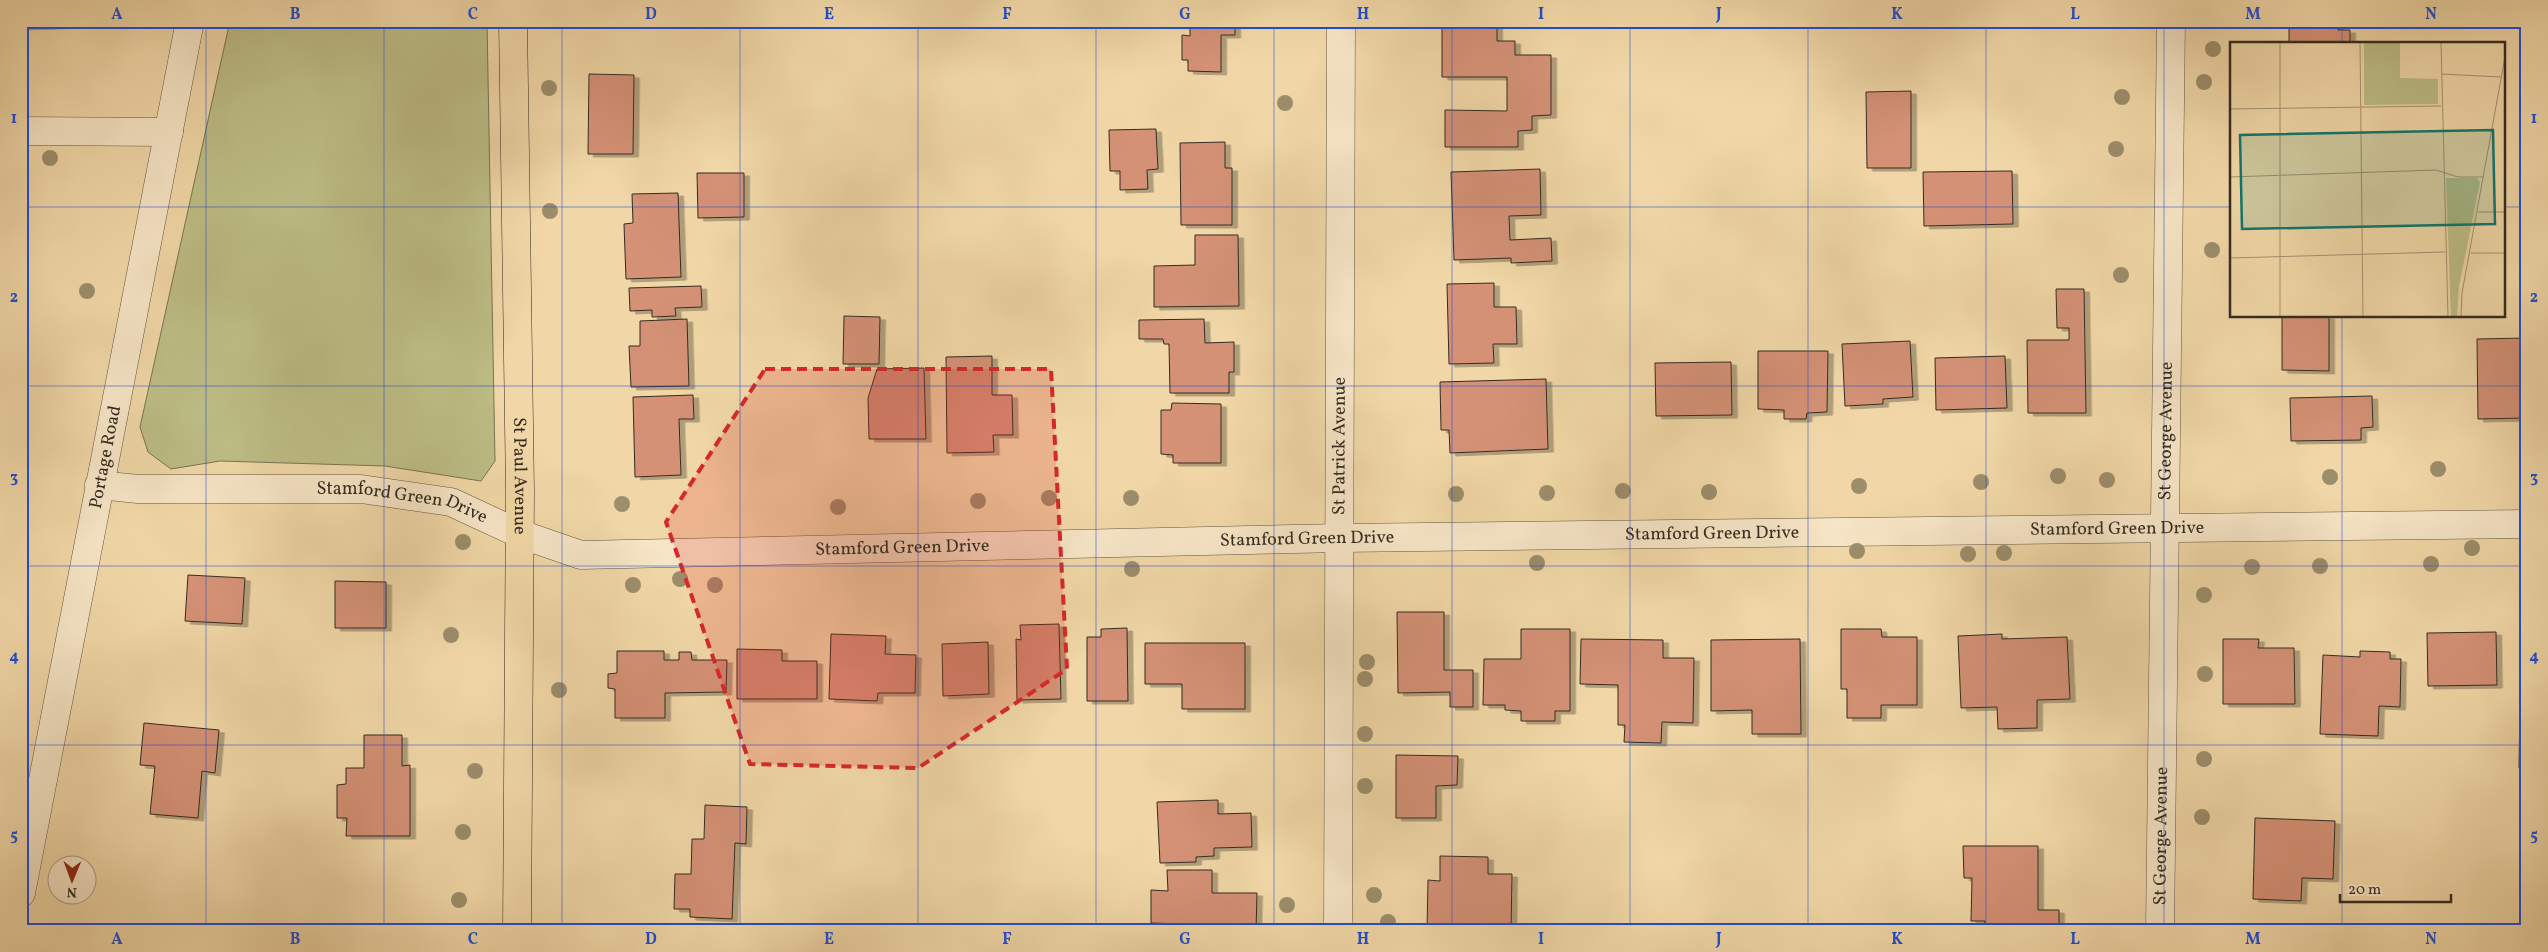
<svg xmlns="http://www.w3.org/2000/svg" width="2548" height="952" font-family="Vollkorn,serif">
<defs>
<filter id="shadow"><feDropShadow dx="5.5" dy="3" stdDeviation="0" flood-color="#0004"/></filter>
</defs>
<rect width="100%" height="100%" fill="#f1d7a7"/>
<filter id="stains"><feTurbulence type="fractalNoise" baseFrequency=".004" numOctaves="4"/><feColorMatrix values="0 0 0 0 .2 0 0 0 0 .09 0 0 0 0 .02 0 0 0 .5 -.17"/></filter>
<radialGradient id="worn" r=".72"><stop offset=".6" stop-color="#630" stop-opacity="0"/><stop offset="1" stop-color="#630" stop-opacity=".3"/></radialGradient>
<polygon fill="#bdbd85" stroke="#787453" points="230,21 487,21 495,461 481,481 385,466 220,461 171,469 148,452 140,427"/>
<g fill="#d49176" stroke="#342b21" filter="url(#shadow)">
<polygon points="21,21 80,21 80,25 21,27"/>
<polygon points="1190,21 1235,21 1235,35 1221,35 1221,72 1188,71 1188,60 1182,60 1182,35 1190,36"/>
<polygon points="2289,21 2338,21 2338,30 2350,30 2350,44 2289,44"/>
<polygon points="1442,25 1497,25 1497,41 1515,41 1515,55 1551,55 1551,115 1532,116 1532,130 1518,131 1518,147 1445,147 1445,110 1507,111 1507,77 1442,77"/>
<polygon points="589,74 634,75 633,154 588,154"/>
<polygon points="1911,91 1911,168 1867,168 1866,92"/>
<polygon points="1156,129 1158,169 1147,170 1148,189 1120,190 1120,171 1110,171 1109,130"/>
<polygon points="1225,142 1225,168 1232,168 1232,225 1181,225 1180,143"/>
<polygon points="1540,169 1541,215 1509,216 1510,240 1551,238 1552,261 1511,263 1511,258 1454,260 1451,172"/>
<polygon points="2012,171 2013,224 1924,226 1923,172"/>
<polygon points="697,173 744,173 744,217 698,218"/>
<polygon points="678,193 681,277 626,279 624,224 633,223 632,194"/>
<polygon points="1195,235 1238,235 1239,306 1154,307 1154,266 1195,265"/>
<polygon points="1494,283 1494,307 1516,307 1517,344 1493,344 1494,363 1449,364 1447,284"/>
<polygon points="701,286 702,307 675,308 676,316 652,317 652,310 630,311 629,288"/>
<polygon points="2056,289 2084,289 2086,413 2028,413 2027,340 2069,340 2069,328 2057,328"/>
<polygon points="844,316 880,317 879,364 843,364"/>
<polygon points="2282,316 2329,316 2329,371 2282,370"/>
<polygon points="687,319 689,386 631,387 629,346 640,346 640,321"/>
<polygon points="1204,319 1205,343 1234,342 1234,372 1229,372 1229,393 1170,393 1169,344 1164,344 1163,339 1139,339 1139,320"/>
<polygon points="2527,338 2525,418 2478,419 2477,339"/>
<polygon points="1910,341 1913,397 1883,399 1883,404 1845,406 1842,344"/>
<polygon points="1758,351 1828,351 1827,412 1807,413 1806,419 1784,419 1784,410 1758,409"/>
<polygon points="992,356 992,395 1012,395 1013,435 993,435 994,452 947,453 946,357"/>
<polygon points="2005,356 2007,408 1936,410 1935,358"/>
<polygon points="1731,362 1732,415 1656,416 1655,363"/>
<polygon points="924,368 926,439 869,439 868,398 877,369"/>
<polygon points="1546,379 1548,449 1450,453 1449,430 1441,430 1440,382"/>
<polygon points="693,395 694,419 679,419 681,475 635,477 633,397"/>
<polygon points="2372,396 2373,427 2361,428 2361,440 2291,441 2290,398"/>
<polygon points="1172,403 1221,404 1221,463 1173,463 1173,455 1161,454 1161,410 1171,410"/>
<polygon points="188,575 245,578 242,624 185,621"/>
<polygon points="335,581 386,582 386,628 335,628"/>
<polygon points="1397,612 1444,612 1444,670 1473,670 1473,707 1450,707 1450,692 1398,693"/>
<polygon points="1059,624 1061,699 1017,700 1016,639 1021,640 1020,625"/>
<polygon points="1127,628 1128,701 1087,701 1087,637 1101,637 1101,629"/>
<polygon points="1521,629 1570,629 1570,711 1555,711 1555,721 1521,721 1521,711 1505,710 1505,705 1483,705 1484,659 1521,659"/>
<polygon points="1841,629 1881,629 1882,637 1917,637 1917,705 1881,705 1881,718 1847,718 1847,689 1841,689"/>
<polygon points="2496,632 2497,685 2428,686 2427,633"/>
<polygon points="831,634 886,636 885,654 916,655 915,693 878,693 877,701 829,699"/>
<polygon points="2002,634 2002,639 2067,637 2070,699 2037,700 2037,728 1998,729 1997,707 1961,708 1958,636"/>
<polygon points="1581,639 1663,640 1663,658 1694,658 1693,723 1662,722 1661,743 1624,742 1625,725 1618,725 1618,685 1580,684"/>
<polygon points="1800,639 1801,734 1752,734 1752,710 1711,711 1711,640"/>
<polygon points="2223,639 2259,639 2258,648 2294,648 2295,704 2223,704"/>
<polygon points="988,642 989,694 943,696 942,644"/>
<polygon points="1145,643 1245,643 1245,709 1182,709 1182,684 1145,684"/>
<polygon points="737,649 782,650 782,661 817,661 817,699 737,699"/>
<polygon points="617,651 664,651 664,660 679,660 679,652 691,652 692,660 727,660 726,692 665,693 665,718 615,718 615,689 608,688 608,674 617,673"/>
<polygon points="2360,651 2390,652 2390,659 2401,659 2400,707 2379,706 2378,736 2320,734 2323,655 2360,657"/>
<polygon points="2520,703 2527,703 2527,768 2519,768"/>
<polygon points="144,723 219,730 215,773 202,771 198,818 150,814 155,766 140,765"/>
<polygon points="364,735 402,735 402,766 410,765 410,836 346,836 347,818 337,818 337,785 346,784 346,768 364,768"/>
<polygon points="1396,755 1458,756 1457,785 1436,786 1436,818 1396,818"/>
<polygon points="1218,800 1218,814 1251,813 1252,847 1214,848 1214,856 1196,857 1196,862 1160,863 1157,802"/>
<polygon points="705,805 747,807 746,844 735,843 732,919 690,917 690,909 674,909 675,874 691,874 692,839 704,839"/>
<polygon points="2255,818 2335,821 2333,879 2302,878 2301,901 2253,899"/>
<polygon points="1963,846 2038,846 2038,910 2059,910 2059,931 1985,931 1985,921 1971,921 1972,878 1964,878"/>
<polygon points="1440,856 1488,857 1488,874 1512,874 1511,931 1427,931 1428,880 1440,881"/>
<polygon points="1167,870 1212,870 1212,893 1257,893 1256,931 1185,931 1186,924 1151,923 1151,890 1168,891"/>
</g>
<g fill="none" stroke-linecap="round" stroke-linejoin="round">
<g stroke="#635642" stroke-width="29">
<g id="minor">
<polyline points="21,131 169,132"/>
<path id="s1" d="M99,485l39,4h223l90,13 69,32 61,21 760,-17 1186,-14"/>
<path id="s2" d="M21,893l169,-872"/>
<path id="s3" d="M1338,931l3,-910"/>
<path id="s4" d="M2160,931l11,-910"/>
</g>
</g>
<g stroke="#342b21" stroke-width="29">
<g id="major">
<path id="s5" d="M513,21l7,470 -3,440"/>
</g>
</g>
<use href="#minor" stroke="#f6e5c6" stroke-width="28"/>
<use href="#major" stroke="#f1d7a7" stroke-width="28"/>
</g>
<g fill="#9c8d6b">
<circle cx="2213" cy="49" r="8"/>
<circle cx="2204" cy="82" r="8"/>
<circle cx="549" cy="88" r="8"/>
<circle cx="2122" cy="97" r="8"/>
<circle cx="1285" cy="103" r="8"/>
<circle cx="2116" cy="149" r="8"/>
<circle cx="50" cy="158" r="8"/>
<circle cx="550" cy="211" r="8"/>
<circle cx="2212" cy="250" r="8"/>
<circle cx="2121" cy="275" r="8"/>
<circle cx="87" cy="291" r="8"/>
<circle cx="2438" cy="469" r="8"/>
<circle cx="2058" cy="476" r="8"/>
<circle cx="2330" cy="477" r="8"/>
<circle cx="2107" cy="480" r="8"/>
<circle cx="1981" cy="482" r="8"/>
<circle cx="1859" cy="486" r="8"/>
<circle cx="1623" cy="491" r="8"/>
<circle cx="1709" cy="492" r="8"/>
<circle cx="1547" cy="493" r="8"/>
<circle cx="1456" cy="494" r="8"/>
<circle cx="1049" cy="498" r="8"/>
<circle cx="1131" cy="498" r="8"/>
<circle cx="978" cy="501" r="8"/>
<circle cx="622" cy="504" r="8"/>
<circle cx="838" cy="507" r="8"/>
<circle cx="463" cy="542" r="8"/>
<circle cx="2472" cy="548" r="8"/>
<circle cx="1857" cy="551" r="8"/>
<circle cx="2004" cy="553" r="8"/>
<circle cx="1968" cy="554" r="8"/>
<circle cx="1537" cy="563" r="8"/>
<circle cx="2431" cy="564" r="8"/>
<circle cx="2320" cy="566" r="8"/>
<circle cx="2252" cy="567" r="8"/>
<circle cx="1132" cy="569" r="8"/>
<circle cx="680" cy="579" r="8"/>
<circle cx="633" cy="585" r="8"/>
<circle cx="715" cy="585" r="8"/>
<circle cx="2204" cy="595" r="8"/>
<circle cx="451" cy="635" r="8"/>
<circle cx="1367" cy="662" r="8"/>
<circle cx="2205" cy="674" r="8"/>
<circle cx="1365" cy="679" r="8"/>
<circle cx="559" cy="690" r="8"/>
<circle cx="1365" cy="734" r="8"/>
<circle cx="2204" cy="759" r="8"/>
<circle cx="475" cy="771" r="8"/>
<circle cx="1365" cy="786" r="8"/>
<circle cx="2202" cy="817" r="8"/>
<circle cx="463" cy="832" r="8"/>
<circle cx="1374" cy="895" r="8"/>
<circle cx="459" cy="900" r="8"/>
<circle cx="1287" cy="905" r="8"/>
<circle cx="1388" cy="922" r="8"/>
</g>
<path fill="#d62828" fill-opacity="0.2" stroke="#d62828" stroke-width="4" stroke-dasharray="10 6" stroke-linejoin="round" d="M765,369h286l16,300 -149,99 -168,-4 -84,-242z"/>
<path fill="none" stroke="#1d4ed8" stroke-width="1" stroke-opacity="0.55" d="M206,21v910M384,21v910M562,21v910M740,21v910M918,21v910M1096,21v910M1274,21v910M1452,21v910M1630,21v910M1808,21v910M1986,21v910M2164,21v910M2342,21v23M21,207h2211M2504,207h23M2342,316v615M21,386h2506M21,566h2506M21,745h2506"/>
<g text-anchor="middle" dominant-baseline="central" stroke-width="5" stroke-linejoin="round" paint-order="stroke">
<g font-size="18" fill="#342b21" stroke="#f6e5c6">
<text stroke="none"><textPath href="#s4" startOffset="500">St George Avenue</textPath></text>
<text stroke="none"><textPath href="#s3" startOffset="485">St Patrick Avenue</textPath></text>
<text stroke="none"><textPath href="#s2" startOffset="444">Portage Road</textPath></text>
<text stroke="none"><textPath href="#s5" startOffset="455">St Paul Avenue</textPath></text>
<text stroke="none"><textPath href="#s1" startOffset="305">Stamford Green Drive</textPath></text>
<text stroke="none"><textPath href="#s1" startOffset="2030">Stamford Green Drive</textPath></text>
<text stroke="none"><textPath href="#s1" startOffset="1625">Stamford Green Drive</textPath></text>
<text stroke="none"><textPath href="#s1" startOffset="1220">Stamford Green Drive</textPath></text>
<text stroke="none"><textPath href="#s1" startOffset="815">Stamford Green Drive</textPath></text>
<text stroke="none"><textPath href="#s4" startOffset="95">St George Avenue</textPath></text>
</g>
</g>
<g transform="translate(2230 42)">
<rect width="275" height="275" fill="#f1d7a7"/>
<path d="M134,0h36v36l38,1v25l-74,1zM216,136h31l3,4 -21,104 -2,31h-6z" fill="#bdbd85"/>
<path fill="none" stroke="#a59271" stroke-width="1" d="M50,0v275M130,0l3,275M211,0l7,275M211,32l60,3M0,67l211,-3M0,135l206,-7 22,7h26M248,170h27M241,211h34M0,216l215,-6M231,275l1,-24 43,-236"/>
<path fill="#0f766e" fill-opacity="0.15" stroke="#0f766e" stroke-width="2.5" d="M263,88l2,94 -253,5 -2,-94z"/>
<rect width="275" height="275" fill="none" stroke="#342b21" stroke-width="2.5"/>
</g>
<rect width="2548" height="952" fill="none" stroke="#f1d7a7" stroke-width="55"/>
<g transform="translate(72 880) rotate(181)"><circle r="24" fill="#f6e5c6" stroke="#a89b84"/>
<path d="M0-4L9 19L0 12L-9 19Z" fill="#8f2418"/>
<text y="-8" font-size="14" font-weight="bold" text-anchor="middle" fill="#342b21">N</text>
</g>
<path d="M2340 894v8h111v-8" fill="none" stroke="#342b21" stroke-width="2.5"/>
<text x="2348" y="894" font-size="15" fill="#342b21" stroke="#f6e5c6" stroke-width="4" paint-order="stroke">20 m</text>
<rect x="28" y="28" width="2492" height="896" fill="none" stroke="#1d4ed8" stroke-width="2"/>
<g font-size="16" text-anchor="middle" font-weight="bold" fill="#1d4ed8">
<text x="117" y="19">A</text>
<text x="295" y="19">B</text>
<text x="473" y="19">C</text>
<text x="651" y="19">D</text>
<text x="829" y="19">E</text>
<text x="1007" y="19">F</text>
<text x="1185" y="19">G</text>
<text x="1363" y="19">H</text>
<text x="1541" y="19">I</text>
<text x="1719" y="19">J</text>
<text x="1897" y="19">K</text>
<text x="2075" y="19">L</text>
<text x="2253" y="19">M</text>
<text x="2431" y="19">N</text>
<text x="14" y="123">1</text>
<text x="2534" y="123">1</text>
<text x="14" y="302">2</text>
<text x="2534" y="302">2</text>
<text x="14" y="482">3</text>
<text x="2534" y="482">3</text>
<text x="14" y="661">4</text>
<text x="2534" y="661">4</text>
<text x="14" y="840">5</text>
<text x="2534" y="840">5</text>
<text x="117" y="944">A</text>
<text x="295" y="944">B</text>
<text x="473" y="944">C</text>
<text x="651" y="944">D</text>
<text x="829" y="944">E</text>
<text x="1007" y="944">F</text>
<text x="1185" y="944">G</text>
<text x="1363" y="944">H</text>
<text x="1541" y="944">I</text>
<text x="1719" y="944">J</text>
<text x="1897" y="944">K</text>
<text x="2075" y="944">L</text>
<text x="2253" y="944">M</text>
<text x="2431" y="944">N</text>
</g>
<rect width="100%" height="100%" filter="url(#stains)"/>
<rect width="100%" height="100%" fill="url(#worn)"/>
</svg>
